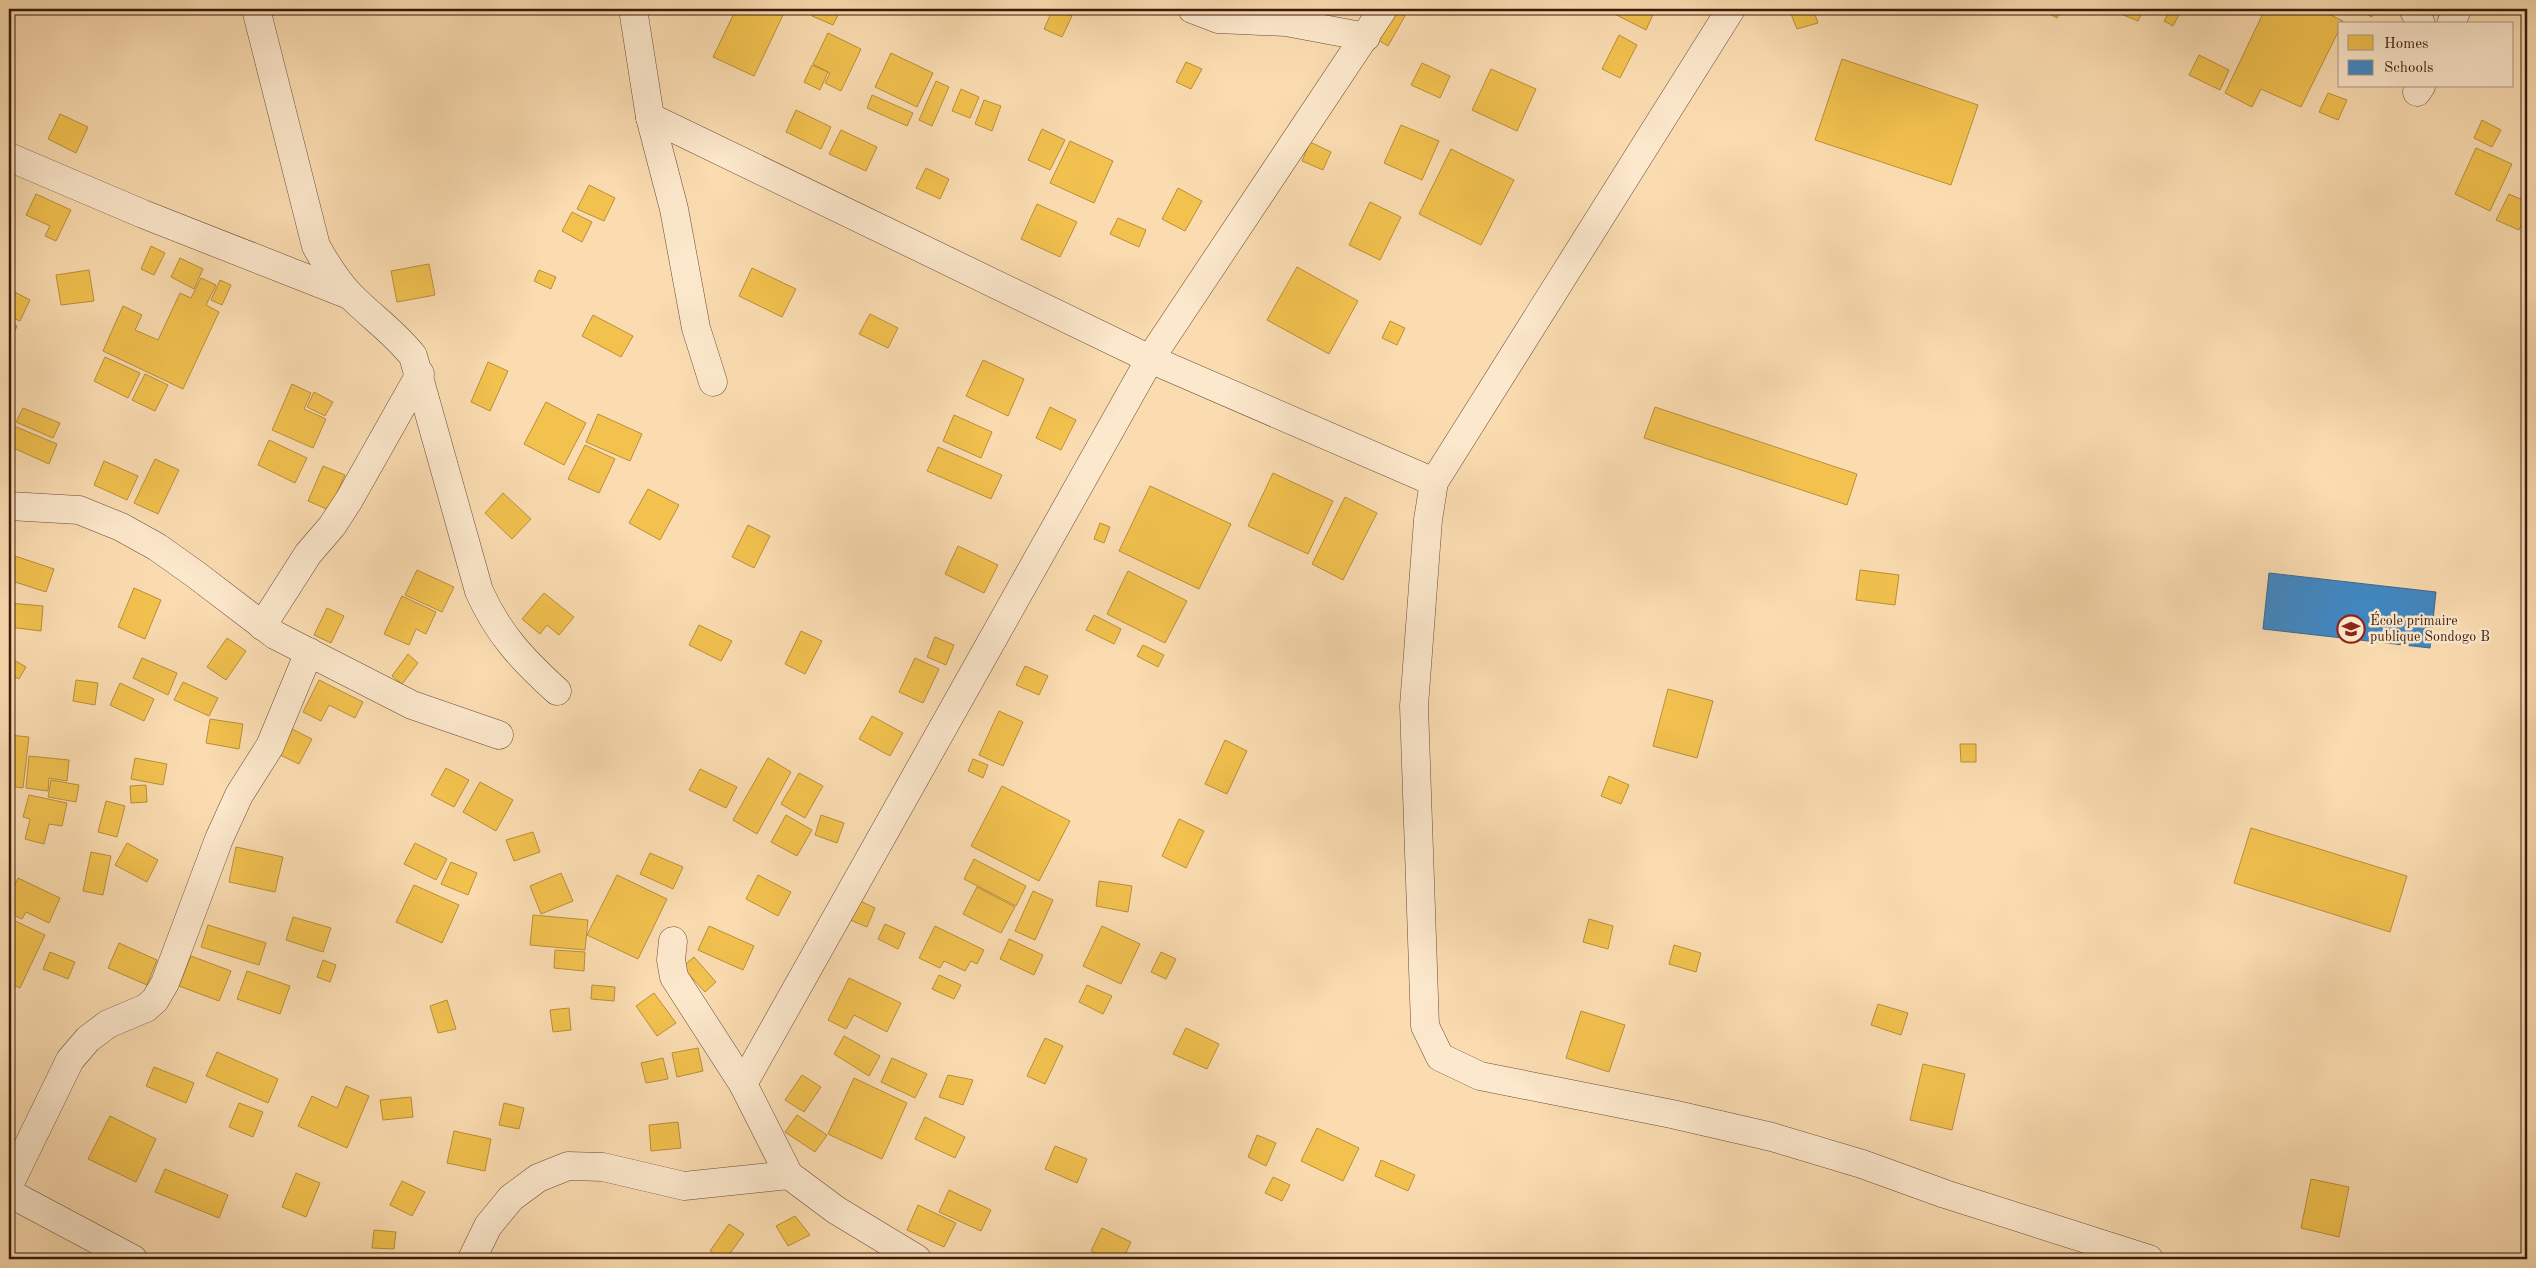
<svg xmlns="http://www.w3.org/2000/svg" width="2536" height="1268" font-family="'Old Standard TT',serif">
<rect width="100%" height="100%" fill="#fbdcb1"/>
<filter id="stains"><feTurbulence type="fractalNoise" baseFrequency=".004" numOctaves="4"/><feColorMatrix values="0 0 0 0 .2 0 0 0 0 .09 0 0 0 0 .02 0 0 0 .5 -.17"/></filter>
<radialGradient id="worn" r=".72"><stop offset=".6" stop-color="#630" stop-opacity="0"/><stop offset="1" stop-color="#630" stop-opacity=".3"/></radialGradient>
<g fill="#f2c14e" stroke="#ba8f3a">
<polygon points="736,9 775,9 784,13 754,76 713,57"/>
<polygon points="816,9 841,9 833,25 812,16"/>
<polygon points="1053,9 1072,16 1062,37 1044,29"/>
<polygon points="1087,9 1102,9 1101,14"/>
<polygon points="1392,9 1405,16 1388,46 1373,37"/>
<polygon points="1605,9 1647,9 1654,12 1646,30"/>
<polygon points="1789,9 1813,9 1818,23 1797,29"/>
<polygon points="2040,9 2062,9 2057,18"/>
<polygon points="2109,9 2144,9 2138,21"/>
<polygon points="2171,9 2182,9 2173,26 2164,21"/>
<polygon points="2265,9 2318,9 2343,21 2340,24 2340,28 2301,107 2261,89 2252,107 2225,93"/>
<polygon points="2355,9 2374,9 2372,17"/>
<polygon points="828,33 861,49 841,91 825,83 830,73 813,64"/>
<polygon points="1619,35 1637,45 1620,78 1602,69"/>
<polygon points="891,53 933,73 917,107 875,87"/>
<polygon points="2199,55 2229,70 2220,90 2189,75"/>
<polygon points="1842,59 1978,105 1951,185 1815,140"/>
<polygon points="1186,62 1202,69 1191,89 1176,82"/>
<polygon points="1422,63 1450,76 1440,98 1411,85"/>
<polygon points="812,65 828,72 820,90 804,82"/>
<polygon points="1491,69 1536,89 1517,131 1472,110"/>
<polygon points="936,81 949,87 932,126 919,120"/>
<polygon points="961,89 979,97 970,118 952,111"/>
<polygon points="2328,93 2347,100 2338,120 2319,112"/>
<polygon points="872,95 913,113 907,126 867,108"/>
<polygon points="984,100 1001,106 992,131 975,124"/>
<polygon points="796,110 831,127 821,149 786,132"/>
<polygon points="60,114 88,127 76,153 48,139"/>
<polygon points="2482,120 2501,130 2492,147 2474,138"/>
<polygon points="1401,125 1439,141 1422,180 1384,163"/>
<polygon points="1042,129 1065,140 1050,170 1028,160"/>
<polygon points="841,130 877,147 866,171 829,154"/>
<polygon points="1070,141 1113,161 1094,203 1050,183"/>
<polygon points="1310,142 1331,152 1323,170 1302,161"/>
<polygon points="2476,148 2512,164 2490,211 2455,194"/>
<polygon points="1451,149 1514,180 1481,245 1419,214"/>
<polygon points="926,168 949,179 940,199 916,188"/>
<polygon points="589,185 615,198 604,221 577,209"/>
<polygon points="1178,188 1202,201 1185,231 1162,219"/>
<polygon points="36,194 71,210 56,241 45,236 50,226 26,215"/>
<polygon points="2509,194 2527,202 2527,212 2519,230 2496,220"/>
<polygon points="1370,202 1401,217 1380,260 1349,245"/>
<polygon points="1037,204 1077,222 1060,257 1021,239"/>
<polygon points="572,212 592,222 582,242 562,231"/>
<polygon points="1118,218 1146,230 1139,247 1110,234"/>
<polygon points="151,246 165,253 154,275 141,269"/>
<polygon points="180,258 203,269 194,289 171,277"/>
<polygon points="429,264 435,295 397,302 391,271"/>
<polygon points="1297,267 1358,301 1329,354 1267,320"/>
<polygon points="752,268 796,289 782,317 739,296"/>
<polygon points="89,270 94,301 61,305 56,275"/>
<polygon points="539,270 556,277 551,289 534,281"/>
<polygon points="201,278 216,285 206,305 219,312 183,389 103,351 123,306 142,315 135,330 158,340 180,293 191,298"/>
<polygon points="220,280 231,285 222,305 211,300"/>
<polygon points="9,289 30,300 20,321 9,316"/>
<polygon points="870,314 898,328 888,348 859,334"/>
<polygon points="593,315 633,336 621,357 582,336"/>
<polygon points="1390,321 1405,328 1397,345 1382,338"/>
<polygon points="9,322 17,326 9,345"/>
<polygon points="105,357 140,373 128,398 94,381"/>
<polygon points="983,360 1024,379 1008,416 966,396"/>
<polygon points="488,362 508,371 490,411 471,402"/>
<polygon points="145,374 168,385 155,411 132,400"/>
<polygon points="292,384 311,393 304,409 326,419 313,448 272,430"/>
<polygon points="314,392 333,402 325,416 307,407"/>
<polygon points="546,402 586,423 564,465 524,444"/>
<polygon points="1050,407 1076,420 1061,450 1036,438"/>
<polygon points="1655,407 1857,474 1847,505 1644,438"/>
<polygon points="23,408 60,423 53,438 16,422"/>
<polygon points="598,414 642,434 630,461 586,442"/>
<polygon points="954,415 992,432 981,458 943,441"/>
<polygon points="14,426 57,444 49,464 9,446 9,436"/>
<polygon points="269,440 307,458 295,483 258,465"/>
<polygon points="585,445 615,459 599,493 568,479"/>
<polygon points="938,447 1002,475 991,499 927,471"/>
<polygon points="155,459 179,470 158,514 134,503"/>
<polygon points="104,461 138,476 127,500 94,485"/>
<polygon points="323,466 345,475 329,510 308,501"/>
<polygon points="1273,473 1333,501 1308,554 1248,526"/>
<polygon points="1150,486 1231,524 1199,589 1119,551"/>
<polygon points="648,489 679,505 660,540 629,523"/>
<polygon points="503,493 531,519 512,539 485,513"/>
<polygon points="1345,497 1377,513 1343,580 1312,564"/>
<polygon points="1100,523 1110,527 1104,543 1094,539"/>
<polygon points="748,525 770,536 754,568 732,557"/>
<polygon points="958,546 998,565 984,593 945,574"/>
<polygon points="9,554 54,569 46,592 9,580"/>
<polygon points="417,570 454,587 442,612 405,595"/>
<polygon points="1860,570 1899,575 1895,605 1856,600"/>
<polygon points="1128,571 1187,601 1165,643 1107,614"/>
<polygon points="134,588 161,600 145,639 118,627"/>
<polygon points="544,593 574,617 559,635 547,625 540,634 522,619"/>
<polygon points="402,596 436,612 426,634 416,629 409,645 384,634"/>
<polygon points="9,603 43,606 41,631 9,627"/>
<polygon points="327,608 344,616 331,643 314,635"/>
<polygon points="1094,615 1121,629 1114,644 1086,630"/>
<polygon points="699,625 732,641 721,661 689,645"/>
<polygon points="801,631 822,641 805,674 785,664"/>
<polygon points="935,637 954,645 946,665 927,657"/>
<polygon points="227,638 246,651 226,680 207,667"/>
<polygon points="1143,645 1164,655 1158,667 1137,656"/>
<polygon points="408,654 418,663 402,684 392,676"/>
<polygon points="9,657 26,667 19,679 9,674"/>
<polygon points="142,658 177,673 168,695 133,678"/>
<polygon points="915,658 939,669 923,703 899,692"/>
<polygon points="1025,666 1048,676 1039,695 1016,685"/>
<polygon points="76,680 98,683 95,705 73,701"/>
<polygon points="319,680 363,702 355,718 329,705 321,721 303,712"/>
<polygon points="183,682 218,698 209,716 174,700"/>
<polygon points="120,683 154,699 144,721 110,705"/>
<polygon points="1668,689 1713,701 1697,758 1653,746"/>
<polygon points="999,711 1023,722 1003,766 979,755"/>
<polygon points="872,716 903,733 890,756 859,739"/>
<polygon points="210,719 243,724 239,749 206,743"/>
<polygon points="292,729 312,739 299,764 280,755"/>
<polygon points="9,735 29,737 23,788 9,786"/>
<polygon points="1225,740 1247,751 1227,794 1205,784"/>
<polygon points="1960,744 1976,744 1976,762 1961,762"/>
<polygon points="29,756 69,760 67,781 49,778 48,791 26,788"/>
<polygon points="135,758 167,764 163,785 131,779"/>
<polygon points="768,758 791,772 757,834 733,820"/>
<polygon points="973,759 988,765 983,778 968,771"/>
<polygon points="446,768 469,780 454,807 431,795"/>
<polygon points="700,769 737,787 726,808 689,790"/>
<polygon points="799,773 823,786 805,818 781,804"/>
<polygon points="1609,776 1629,785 1621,804 1601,796"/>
<polygon points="51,780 79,785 76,802 48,797"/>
<polygon points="480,782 513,800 496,831 463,812"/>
<polygon points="146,785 147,802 131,803 130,786"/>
<polygon points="1002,786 1070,821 1039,881 971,846"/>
<polygon points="29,795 67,803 62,826 49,824 44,844 25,839 30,819 23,817"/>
<polygon points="106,801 125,806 117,837 98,832"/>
<polygon points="786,815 812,830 797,856 771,842"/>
<polygon points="821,815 844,823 837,843 815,835"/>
<polygon points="1179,819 1204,831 1186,868 1162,856"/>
<polygon points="2251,828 2407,876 2390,932 2234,883"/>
<polygon points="533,832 540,852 514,861 506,840"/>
<polygon points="127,843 158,860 147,882 115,865"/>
<polygon points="415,843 447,859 436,880 404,864"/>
<polygon points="236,847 283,857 275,892 229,882"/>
<polygon points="91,852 111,856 103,895 83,891"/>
<polygon points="650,853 683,867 673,889 640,874"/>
<polygon points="974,859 1026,886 1016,906 964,879"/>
<polygon points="451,862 477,873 468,895 441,884"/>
<polygon points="561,873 573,901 541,914 530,886"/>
<polygon points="617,875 667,899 638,959 587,935"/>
<polygon points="758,875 791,892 778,916 746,899"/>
<polygon points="18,878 60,898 49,923 26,912 22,919 9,913 9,897"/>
<polygon points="1099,881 1132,886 1128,912 1096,906"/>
<polygon points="414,885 459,905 442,943 396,922"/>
<polygon points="977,887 1015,907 1001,933 963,914"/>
<polygon points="1033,891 1053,900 1035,940 1015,931"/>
<polygon points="858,900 875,908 867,927 850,920"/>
<polygon points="533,915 588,920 585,950 530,945"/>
<polygon points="293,917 331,928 323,952 286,940"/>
<polygon points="9,918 45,935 20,988 9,983"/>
<polygon points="1589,919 1613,926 1608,949 1583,942"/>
<polygon points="885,924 905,933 898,949 878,939"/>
<polygon points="208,925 266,943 259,965 201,947"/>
<polygon points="709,926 754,946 743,970 698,950"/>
<polygon points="935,926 984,950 977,964 971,961 965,971 944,961 940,968 919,958"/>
<polygon points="1102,926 1140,944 1121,984 1083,966"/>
<polygon points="1009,939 1043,955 1034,975 1000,959"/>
<polygon points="119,943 157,960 147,985 108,968"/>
<polygon points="1674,945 1701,953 1696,972 1669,964"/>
<polygon points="555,950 585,952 584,971 554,968"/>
<polygon points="50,952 75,962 68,979 43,969"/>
<polygon points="1161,952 1176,959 1166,979 1151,972"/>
<polygon points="191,956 231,971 219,1001 179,986"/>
<polygon points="694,957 716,982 705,992 682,967"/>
<polygon points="323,960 336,965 330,982 317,977"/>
<polygon points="247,971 290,986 280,1014 237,999"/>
<polygon points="939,975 961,985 954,999 932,989"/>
<polygon points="849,978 901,1003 887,1032 854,1015 846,1029 828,1020"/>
<polygon points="592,985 615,987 614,1001 591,999"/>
<polygon points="1087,985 1112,996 1103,1014 1079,1002"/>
<polygon points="654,993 676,1023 657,1036 636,1006"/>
<polygon points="447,1000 456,1029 438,1033 430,1006"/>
<polygon points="1878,1004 1908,1013 1901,1035 1871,1025"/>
<polygon points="569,1008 571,1030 553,1032 550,1010"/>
<polygon points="1581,1011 1625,1025 1609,1072 1566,1058"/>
<polygon points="1186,1028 1219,1044 1207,1069 1173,1054"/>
<polygon points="844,1036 880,1056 869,1076 834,1054"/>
<polygon points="1045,1038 1063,1046 1045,1084 1027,1076"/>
<polygon points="698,1048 703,1071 677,1077 672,1053"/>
<polygon points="217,1052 278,1079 268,1103 206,1076"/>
<polygon points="9,1057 15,1060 9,1073"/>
<polygon points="663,1058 668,1079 646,1083 641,1063"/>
<polygon points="892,1058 927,1074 915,1098 881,1082"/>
<polygon points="1923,1064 1965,1074 1952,1130 1910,1120"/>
<polygon points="154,1067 194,1083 186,1103 146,1086"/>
<polygon points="802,1075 821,1087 804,1112 785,1100"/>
<polygon points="948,1075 973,1080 963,1105 939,1097"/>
<polygon points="854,1078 907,1103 882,1159 828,1134"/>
<polygon points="346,1086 369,1096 347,1148 298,1126 312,1096 337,1108"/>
<polygon points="411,1097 413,1117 383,1120 380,1100"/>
<polygon points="239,1103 263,1112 253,1137 229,1127"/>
<polygon points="504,1103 524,1108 519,1129 499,1125"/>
<polygon points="797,1115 827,1135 815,1152 785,1132"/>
<polygon points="110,1116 156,1139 136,1182 88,1159"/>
<polygon points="925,1117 965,1137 955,1158 915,1139"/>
<polygon points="678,1122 681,1148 651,1151 649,1125"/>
<polygon points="1317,1128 1359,1148 1343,1181 1301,1161"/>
<polygon points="454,1131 491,1139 485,1171 447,1163"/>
<polygon points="1257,1135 1276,1143 1266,1166 1248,1157"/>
<polygon points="1055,1146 1087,1159 1077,1183 1045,1169"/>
<polygon points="1381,1160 1415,1175 1408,1191 1375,1176"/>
<polygon points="165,1169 228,1195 219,1218 155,1192"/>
<polygon points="296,1173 320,1183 306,1217 282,1207"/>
<polygon points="1273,1177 1290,1185 1282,1201 1265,1193"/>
<polygon points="2311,1179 2349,1187 2339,1237 2301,1228"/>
<polygon points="402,1181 425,1192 412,1216 390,1205"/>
<polygon points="949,1190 991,1210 981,1231 939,1212"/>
<polygon points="918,1205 956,1223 944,1247 907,1230"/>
<polygon points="795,1216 810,1235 788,1246 776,1226"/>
<polygon points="729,1224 744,1234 726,1259 722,1259 710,1251"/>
<polygon points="1102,1228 1131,1242 1123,1259 1108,1259 1091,1251"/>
<polygon points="374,1230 396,1232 394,1249 372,1248"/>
</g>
<polygon fill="#3f88c5" stroke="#3d678e" points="2269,573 2436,592 2430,648 2263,629"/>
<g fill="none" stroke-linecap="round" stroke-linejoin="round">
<g stroke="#6a4a35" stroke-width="29">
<g id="minor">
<path d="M256,9l60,237c10,18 21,36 36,51 20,20 43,36 61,59l66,235c19,43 44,69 78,100"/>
<polyline points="633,9 650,117 674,209 696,328 713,382"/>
<polyline points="1192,9 1218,19 1286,22 1366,37"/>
<polyline points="1731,9 1434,482 1428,520 1414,706 1425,1026 1440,1057 1480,1076 1672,1114 1772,1137 1862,1164 1945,1194 2149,1259"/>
<polyline points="2413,9 2421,24"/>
<polyline points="2451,24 2457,9"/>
<polyline points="2417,92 2421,86"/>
<polyline points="650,117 1150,359 1434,482"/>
<polyline points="9,157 143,214 349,295"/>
<polyline points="9,506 79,510 121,527 157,547 195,574 275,635 412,705 499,735"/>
<polyline points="262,626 308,554 332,526 349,500 420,374"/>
<polyline points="673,941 671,960 674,977 743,1084 789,1175 836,1210 917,1259"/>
<polyline points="743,1084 1150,359 1383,9"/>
<polyline points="9,1185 70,1060 88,1039 108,1024 146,1008 155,1000 165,983 219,839 239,795 270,746 309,652"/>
<polyline points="9,1193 133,1259"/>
<polyline points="472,1259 488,1226 511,1198 538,1178 568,1166 603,1167 684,1186 789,1175"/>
</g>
</g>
<use href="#minor" stroke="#fce8cc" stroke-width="28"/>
</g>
<defs>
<g id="school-ring" transform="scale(1.4375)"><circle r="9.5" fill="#fce8cc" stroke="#8f2418" stroke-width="1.5"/><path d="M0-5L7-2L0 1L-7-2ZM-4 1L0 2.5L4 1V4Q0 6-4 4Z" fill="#8f2418"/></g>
</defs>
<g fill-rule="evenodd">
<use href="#school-ring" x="2351" y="629"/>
</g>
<g text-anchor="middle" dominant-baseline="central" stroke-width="5" stroke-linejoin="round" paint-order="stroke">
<g font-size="14" fill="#391a0c" stroke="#fce8cc" text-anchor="start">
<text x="2370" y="621">École primaire<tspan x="2370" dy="16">publique Sondogo B</tspan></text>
</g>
</g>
<rect width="2536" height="1268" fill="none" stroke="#fbdcb1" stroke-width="30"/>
<rect x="10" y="10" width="2516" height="1248" fill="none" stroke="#391a0c" stroke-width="2.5"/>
<rect x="15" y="15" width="2506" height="1238" fill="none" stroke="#391a0c"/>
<rect x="2338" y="22" width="175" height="65" fill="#fce8cc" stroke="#ae967f"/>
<rect x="2348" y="35" width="25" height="15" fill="#f2c14e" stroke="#ae967f"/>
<text x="2384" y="48" font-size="15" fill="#391a0c">Homes</text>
<rect x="2348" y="60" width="25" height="15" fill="#3f88c5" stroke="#ae967f"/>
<text x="2384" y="72" font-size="15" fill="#391a0c">Schools</text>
<rect width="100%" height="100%" filter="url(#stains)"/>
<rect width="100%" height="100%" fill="url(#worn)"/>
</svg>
